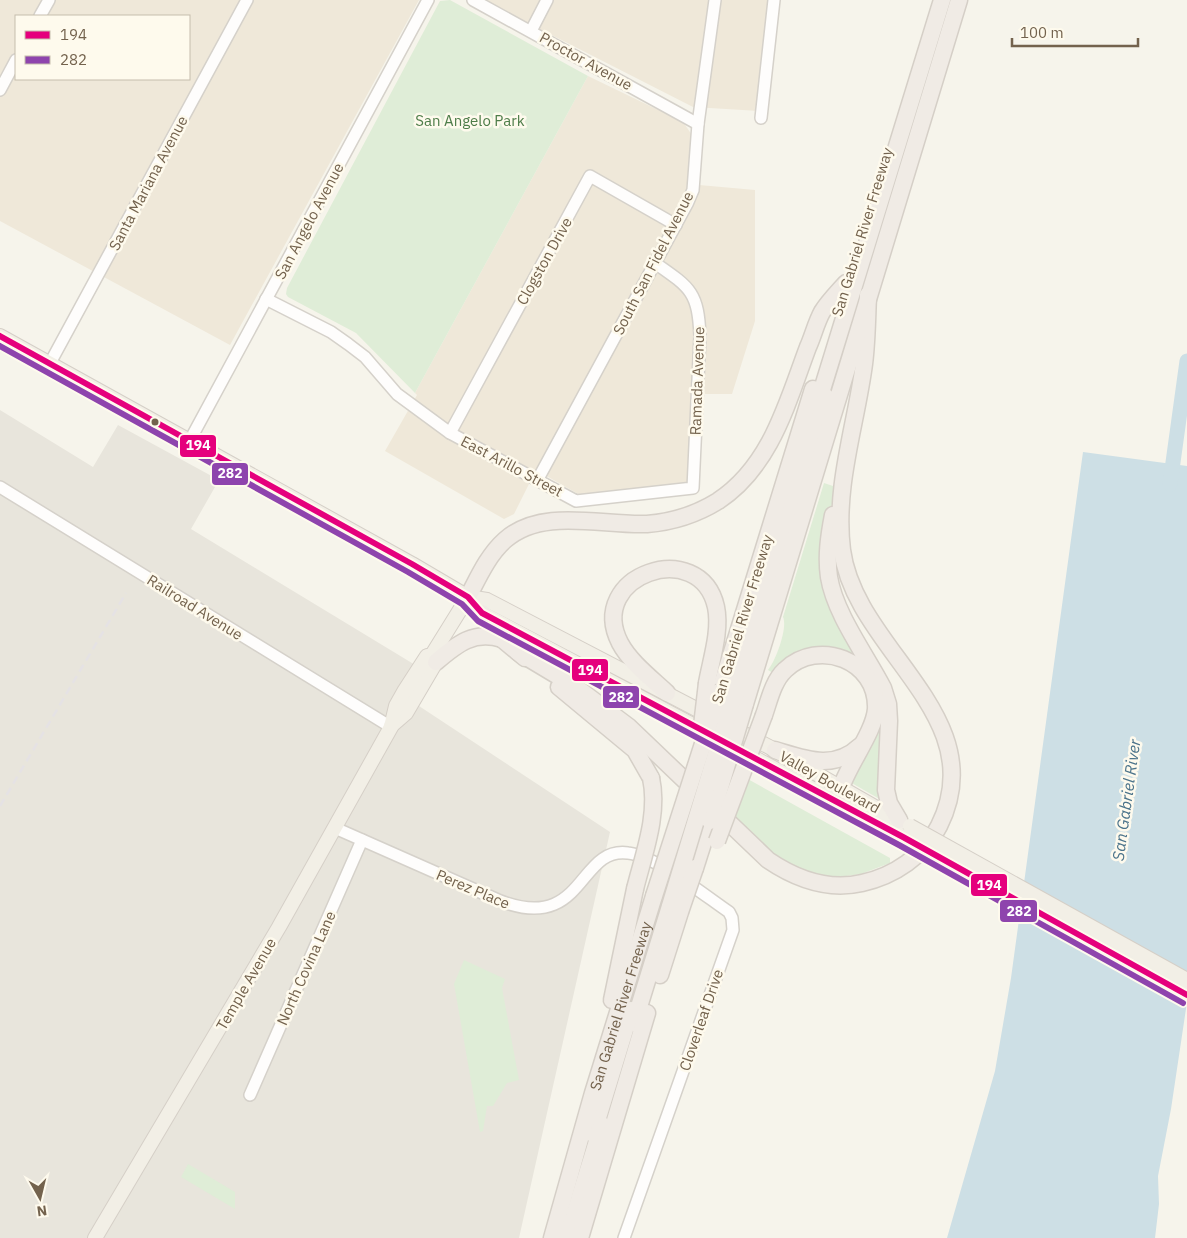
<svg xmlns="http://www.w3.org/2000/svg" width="1187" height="1238" font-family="'IBM Plex Sans',sans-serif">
<rect width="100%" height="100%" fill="#f6f4eb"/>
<g fill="#efe8d9" fill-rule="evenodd">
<path d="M0,0h419l-189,345 -230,-124zM16,16h173v63h-173z"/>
<polygon points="483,0 768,0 759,111 693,107"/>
<polygon points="588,76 683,122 692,135 688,184 755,190 755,321 732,394 691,394 688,485 580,495 536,470 514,514 504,519 385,451 417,395 415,393"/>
</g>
<polygon fill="#e8e5dc" points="0,410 93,467 118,425 219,480 191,529 435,677 419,706 610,832 519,1238 0,1238"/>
<g fill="#dfedd7">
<polygon points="450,0 588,76 415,393 356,333 288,297 286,294 287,288 440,1"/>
<path d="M824,483l12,4 -16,65 63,153v96l-33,-19 30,-75 -37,-53 -70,19 -5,-3c8,-9 20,-43 15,-53z"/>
<polygon points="746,778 890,858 890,863 861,874 823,879 785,867 729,815"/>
<polygon points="464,960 505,979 502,988 519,1080 507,1083 493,1106 487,1106 483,1131 480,1132 454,984"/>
<polygon points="188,1164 235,1192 235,1209 181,1177"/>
</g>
<polygon fill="#cddfe5" points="1083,452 1187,466 1187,1002 1171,1109 1158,1176 1159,1204 1155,1238 947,1238 995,1071 1011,978"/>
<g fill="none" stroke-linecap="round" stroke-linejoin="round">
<polyline stroke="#cddfe5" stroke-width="15" points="1170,484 1187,361"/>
<g stroke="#d5d1ca" stroke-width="14">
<g id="minor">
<polyline points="473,0 698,124"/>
<polyline points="40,16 49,0"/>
<polyline points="531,31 547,0"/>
<polyline points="0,90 16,60"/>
<polyline points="761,118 774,0"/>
<path d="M266,299l65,33 17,12 17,13 32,37 53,39 126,68 117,-13 7,-152c-2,-44 -9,-48 -45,-73"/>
<polyline points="49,365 247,0"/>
<polyline points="450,433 590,176 676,225"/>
<polyline points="189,442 428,0"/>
<polyline points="538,479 687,204 693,190 698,124 715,0"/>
<polyline points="0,487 391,727"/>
<path d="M335,828l163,72c87,35 79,-54 130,-47 28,3 76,42 101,59l3,6 1,12 -109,308"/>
<polyline points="250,1095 362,840"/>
</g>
</g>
<g stroke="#d5cfc7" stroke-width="16">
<g id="major">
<polyline points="0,336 412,564 468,597 482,613 903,837"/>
<polyline points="468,597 487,600 775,750 901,822"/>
<polyline points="391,726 406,713 436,662 432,655"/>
<polyline points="95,1238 279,927 391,727 396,706 405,690 427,656 432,655 468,597"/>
</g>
</g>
<g stroke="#d5cfc7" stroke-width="19">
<g id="highway">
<polyline points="817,406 942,0"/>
<path d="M833,515c-4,21 -7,41 -4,62 6,37 37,78 54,111l5,16 1,17 -3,69 3,13 10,17"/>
<path d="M468,597c10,-19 20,-42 37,-57 37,-33 97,-14 142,-16 26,-2 50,-10 71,-23 53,-35 69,-98 90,-154 5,-11 8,-24 14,-35 6,-10 16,-20 24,-29"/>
<polyline points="482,613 502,639 525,658"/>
<path d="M518,652l55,33 56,42 139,133c28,19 59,31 94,23 32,-7 62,-27 77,-57 55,-110 -84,-176 -97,-276 -8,-63 14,-125 22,-186 3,-23 3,-47 4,-69"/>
<path d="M436,662c21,-18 38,-32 66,-23"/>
<polyline points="559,687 635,750 651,778"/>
<polyline points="720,691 813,389"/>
<path d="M667,693c-16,-15 -37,-31 -47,-50 -35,-68 80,-107 96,-36 5,24 -5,53 -9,76"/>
<polyline points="733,698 826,397"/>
<polyline points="745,704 959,0"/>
<path d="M764,715c5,-14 9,-34 21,-45 33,-32 93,-10 91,39 -2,28 -43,74 -36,95"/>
<path d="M775,750c30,9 59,21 85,-4"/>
<polyline points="695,868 710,821"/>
<polyline points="660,975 680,912"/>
<polyline points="612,1000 635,889"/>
<polyline points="634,1023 670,906"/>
<polyline points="593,1134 631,1010"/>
<path id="s1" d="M552,1238l41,-145 61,-197"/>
<polyline points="567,1238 602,1125"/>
<polyline points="580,1238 647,1013"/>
</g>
</g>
<use href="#minor" stroke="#fefdfc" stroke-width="11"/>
<use href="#major" stroke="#f2efe6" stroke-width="14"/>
<use href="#highway" stroke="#f0ebe5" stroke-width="16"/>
<polyline stroke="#e5e2e4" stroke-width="2.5" stroke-dasharray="8 5" stroke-linecap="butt" points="0,806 126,593"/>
<g stroke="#d5cfc7" stroke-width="16" stroke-linecap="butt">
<g id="major-bridge">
<polyline points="910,826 1187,980"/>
<polyline points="903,837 1187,995"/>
</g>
</g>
<g stroke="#d5cfc7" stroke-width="19" stroke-linecap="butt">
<g id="highway-bridge">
<polyline points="702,726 707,683"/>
<polyline points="710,821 745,704"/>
<polyline points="717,841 764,715"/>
<path d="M635,889c9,-36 24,-75 16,-111"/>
<polyline points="654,896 720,691"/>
<polyline points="670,906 733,698"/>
<polyline points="680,912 695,868"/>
</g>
</g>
<use href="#major-bridge" stroke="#f2efe6" stroke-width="14"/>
<use href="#highway-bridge" stroke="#f0ebe5" stroke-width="16"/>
<g stroke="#fefaed" stroke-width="10">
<polyline id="bus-1" points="0,336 412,564 468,597 482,613 903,837 1187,995"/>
</g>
<g stroke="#fefaed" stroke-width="10">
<polyline id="bus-2" points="0,346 408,572 462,604 478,621 899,845 1183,1003"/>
</g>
<use href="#bus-1" stroke="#e5007d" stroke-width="6"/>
<use href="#bus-2" stroke="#8e44ad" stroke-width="6"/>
</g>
<circle fill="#73624d" stroke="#fefaed" stroke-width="2" cx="155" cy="422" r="4.5"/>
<g text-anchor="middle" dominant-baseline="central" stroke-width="5" stroke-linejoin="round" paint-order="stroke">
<g font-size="15" fill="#73624d" stroke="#fefaed">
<text transform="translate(586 61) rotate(29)">Proctor Avenue</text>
<text transform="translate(148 183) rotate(-62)">Santa Mariana Avenue</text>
<text transform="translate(309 221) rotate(-62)">San Angelo Avenue</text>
<text transform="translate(862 232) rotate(-73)">San Gabriel River Freeway</text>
<text transform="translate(544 261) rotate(-61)">Clogston Drive</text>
<text transform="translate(653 263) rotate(-63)">South San Fidel Avenue</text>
<text transform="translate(697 381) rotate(-88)">Ramada Avenue</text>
<text transform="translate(512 466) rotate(28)">East Arillo Street</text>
<text transform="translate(195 607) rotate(32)">Railroad Avenue</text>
<text transform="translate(742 619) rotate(-73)">San Gabriel River Freeway</text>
<text transform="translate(830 782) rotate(29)">Valley Boulevard</text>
<text transform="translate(473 889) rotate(23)">Perez Place</text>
<text transform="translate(306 968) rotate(-66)">North Covina Lane</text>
<text transform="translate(246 984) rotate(-60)">Temple Avenue</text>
<text stroke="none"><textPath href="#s1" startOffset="242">San Gabriel River Freeway</textPath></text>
<text transform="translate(701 1020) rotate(-71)">Cloverleaf Drive</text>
</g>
<g font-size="15" fill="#4e7d49" stroke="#fefaed">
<text x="470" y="120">San Angelo Park</text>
</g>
<g font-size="16" font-style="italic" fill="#4c748b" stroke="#fefaed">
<text transform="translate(1126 800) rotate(-82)">San Gabriel River</text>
</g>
</g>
<g stroke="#fefaed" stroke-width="2">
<rect x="179" y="434" width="38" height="24" rx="5" fill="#e5007d"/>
<rect x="211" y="462" width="38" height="24" rx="5" fill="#8e44ad"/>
<rect x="571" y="658" width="38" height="24" rx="5" fill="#e5007d"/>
<rect x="602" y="685" width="38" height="24" rx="5" fill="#8e44ad"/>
<rect x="970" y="873" width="38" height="24" rx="5" fill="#e5007d"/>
<rect x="999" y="899" width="39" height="24" rx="5" fill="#8e44ad"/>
</g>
<g font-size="14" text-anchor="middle" font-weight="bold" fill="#fff">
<text x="198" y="450">194</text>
<text x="230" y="478">282</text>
<text x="590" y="675">194</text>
<text x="621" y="702">282</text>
<text x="989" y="890">194</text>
<text x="1019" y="916">282</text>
</g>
<rect x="15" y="15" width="175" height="65" fill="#fefaed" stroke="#c6bdad"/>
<rect x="25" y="31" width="25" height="8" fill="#e5007d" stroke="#c6bdad"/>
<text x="60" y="40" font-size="15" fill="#73624d">194</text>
<rect x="25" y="56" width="25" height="8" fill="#8e44ad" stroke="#c6bdad"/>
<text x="60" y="65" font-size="15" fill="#73624d">282</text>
<g transform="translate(40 1198) rotate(172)" stroke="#fefaed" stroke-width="4" paint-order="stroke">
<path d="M0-4L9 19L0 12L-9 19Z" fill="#73624d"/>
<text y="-8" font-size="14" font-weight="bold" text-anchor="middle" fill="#73624d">N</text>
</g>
<path d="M1012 38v8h126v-8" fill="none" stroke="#73624d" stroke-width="2.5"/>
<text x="1020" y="38" font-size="15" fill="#73624d" stroke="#fefaed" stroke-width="4" paint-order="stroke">100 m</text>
</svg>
